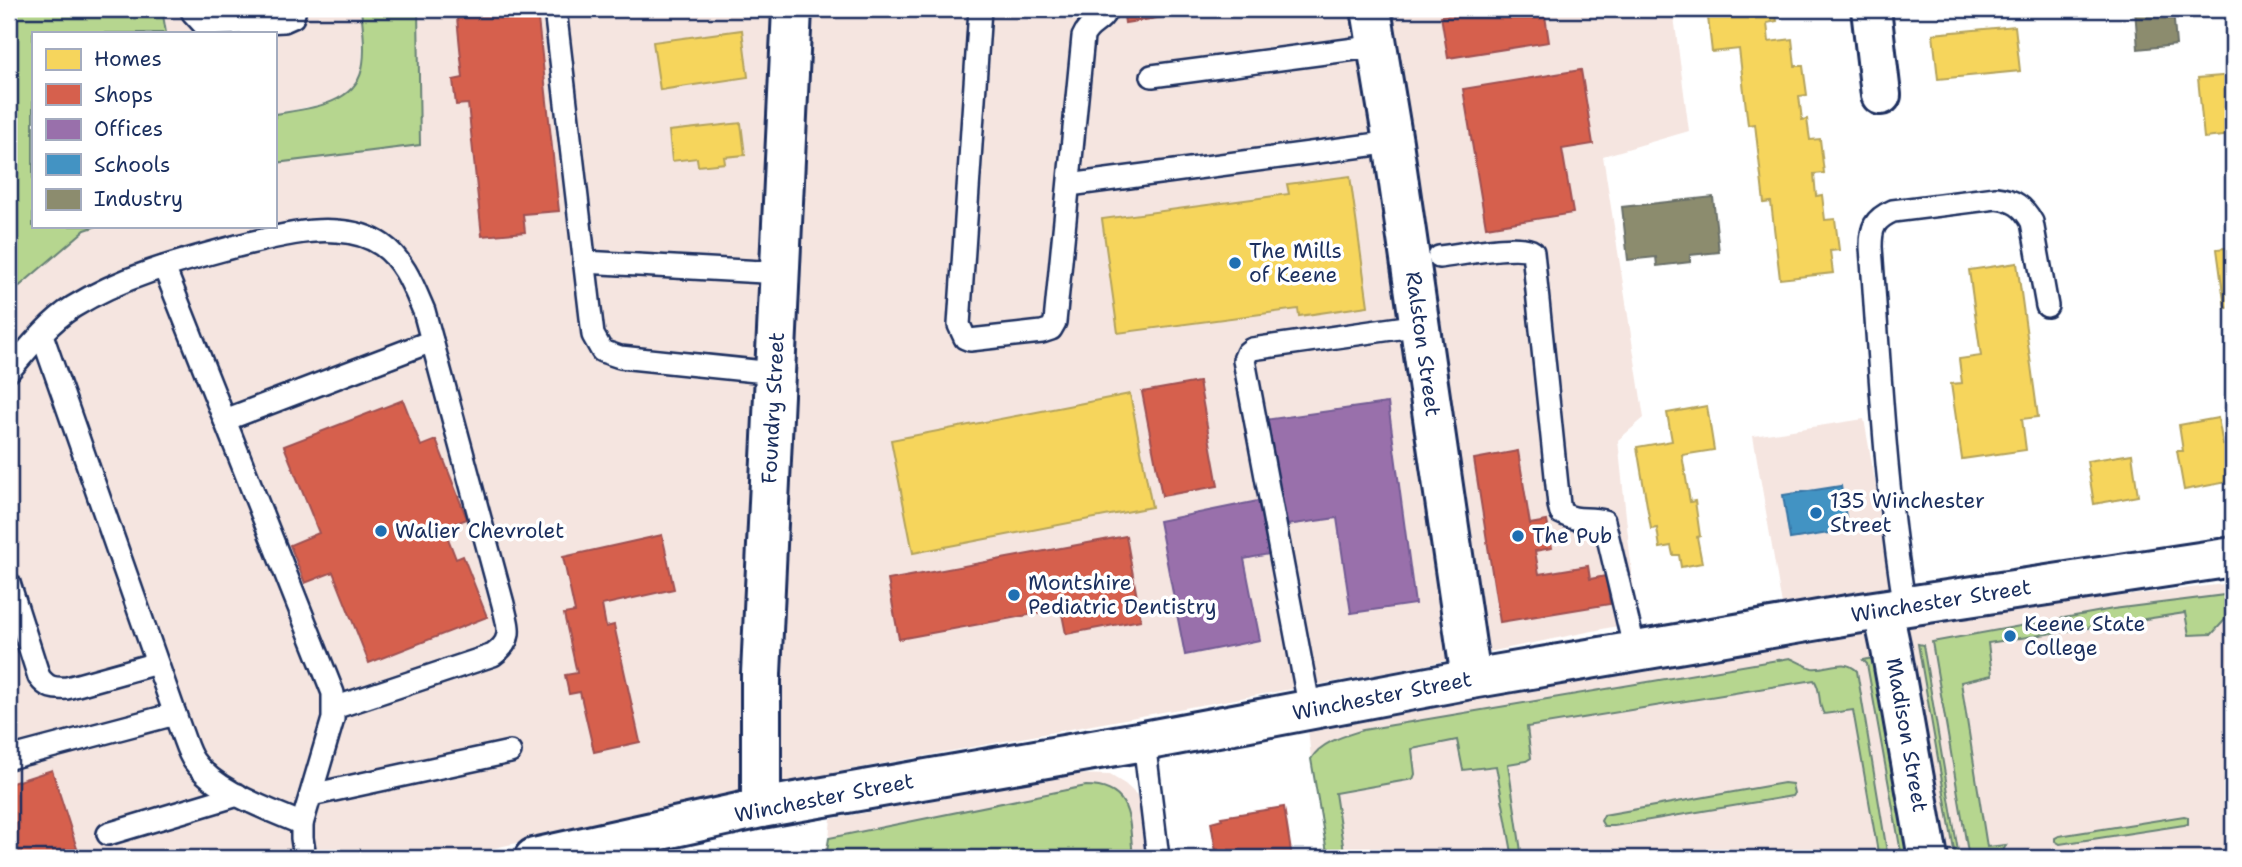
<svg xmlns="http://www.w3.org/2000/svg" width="2242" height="867" font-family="'Shantell Sans',sans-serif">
<rect width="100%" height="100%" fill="#fff"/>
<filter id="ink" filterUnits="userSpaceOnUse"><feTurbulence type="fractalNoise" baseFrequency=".0143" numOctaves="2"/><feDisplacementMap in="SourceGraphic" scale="14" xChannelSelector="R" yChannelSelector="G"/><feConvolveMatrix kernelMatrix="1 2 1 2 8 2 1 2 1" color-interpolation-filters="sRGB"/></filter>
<g filter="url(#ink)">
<g fill="#f5e5e0">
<polygon points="162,9 361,9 363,29 362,70 354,86 337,101 275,114 275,33 166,33"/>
<polygon points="418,9 1673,9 1689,131 1603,156 1644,418 1618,440 1637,622 1385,673 1195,706 843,771 449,858 9,858 9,295 85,230 97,226 275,226 275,163 420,145"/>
<polygon points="1864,419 1901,627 2065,603 2233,583 2233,858 1328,858 1311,759 1308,728 1789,646 1753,436"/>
<polygon points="1076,774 1110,775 1125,784 1137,795 1141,806 1146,858 821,858 829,838 831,819"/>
</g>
<g fill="#b6d68f" stroke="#688276" stroke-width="2">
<polygon points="9,9 162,9 166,33 33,33 33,226 97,226 85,230 9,295"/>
<path d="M361,9h57l2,136 -145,18v-49c30,-5 79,-8 87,-45 4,-18 1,-41 -1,-60z"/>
<polygon points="2233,594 2233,611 2212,634 2189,635 2185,613 1988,643 1992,675 1961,682 1987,847 2006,845 2002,853 1969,858 1932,642 2113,609"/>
<polygon points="1918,644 1923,645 1959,857 1954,850"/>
<polygon points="1878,657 1913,858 1902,858 1867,664 1863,660"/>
<path d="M1790,658c7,3 15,8 22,10 16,2 31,-11 45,3l31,187h-9l-26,-148 -29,4c-7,-10 -2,-25 -10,-34l-287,47 4,31 -5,3 -18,3 14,94h-9l-17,-92 -33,4 -6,-30 -45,9 3,25 -2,5 -78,14 10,65h-17l-17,-99c10,-17 33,-23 52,-29z"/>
<polygon points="1784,783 1792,784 1794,793 1792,796 1614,826 1604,826 1601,821 1604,815"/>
<path d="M1086,786c48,0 43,36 47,72h-307l3,-20z"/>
<polygon points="2184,816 2188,817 2188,824 2184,825 2060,844 2055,841 2055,838 2059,836"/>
</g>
<g fill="#f6d55c" stroke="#b4a35d" stroke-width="2">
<polygon points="1707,9 1775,9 1777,21 1767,23 1769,42 1792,39 1795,66 1803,66 1807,95 1799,96 1802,120 1807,119 1810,140 1820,139 1824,173 1814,174 1816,196 1822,195 1825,220 1835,219 1839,250 1830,251 1833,273 1780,279 1771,202 1764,203 1755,124 1748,125 1739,49 1712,52"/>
<polygon points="2015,26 2020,71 1938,79 1933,34"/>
<polygon points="742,30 748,77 660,90 653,42"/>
<polygon points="2233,75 2233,135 2204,138 2198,78"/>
<polygon points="741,123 745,155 724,157 725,163 698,166 697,158 672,161 669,131"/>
<polygon points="1350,176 1368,306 1299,316 1298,309 1118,333 1102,219 1289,194 1287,184"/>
<polygon points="2233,247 2233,307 2225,308 2217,249"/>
<polygon points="2017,263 2038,417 2022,419 2026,450 1962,459 1951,384 1962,383 1959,359 1981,356 1969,270"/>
<polygon points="1130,394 1152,507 913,553 891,440"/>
<polygon points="1707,406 1714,450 1682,455 1690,502 1695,501 1700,536 1697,537 1702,563 1681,567 1679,555 1673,555 1671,546 1660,548 1657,528 1651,529 1637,447 1672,441 1667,413"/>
<polygon points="2218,418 2223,445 2229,444 2233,467 2233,481 2184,490 2177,451 2183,451 2179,425"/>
<polygon points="2132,454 2138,496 2094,504 2087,461"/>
</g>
<g fill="#d6604d" stroke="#9e5152" stroke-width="2">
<polygon points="1123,9 1214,9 1125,23"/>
<polygon points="1488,9 1544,9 1549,42 1448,58 1441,16"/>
<polygon points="537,10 559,211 523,214 525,232 482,236 468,104 456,105 453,80 463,78 457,18"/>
<polygon points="1581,70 1593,144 1562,149 1573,213 1486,227 1463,89"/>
<polygon points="1199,382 1218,486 1162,496 1142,392"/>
<polygon points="403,400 421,446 436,440 467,519 444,528 456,559 463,556 487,617 369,663 333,572 305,583 290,545 319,533 284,446"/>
<polygon points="1518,451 1530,524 1547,521 1552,548 1535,551 1539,574 1588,566 1590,579 1606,576 1610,604 1500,622 1474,459"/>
<polygon points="662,535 674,589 602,605 606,627 614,625 640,742 594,752 580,692 569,694 565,675 577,673 564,614 575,612 563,557"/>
<polygon points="1126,536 1141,620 1066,634 1061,609 899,639 888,580"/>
<polygon points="52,770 80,858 9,858 9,784"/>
<polygon points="1284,807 1292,858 1217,858 1211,822 1222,819 1221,817"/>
</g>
<g fill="#9970ab" stroke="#735c94" stroke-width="2">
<polygon points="1388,403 1415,604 1351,613 1337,518 1279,526 1264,420"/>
<polygon points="1258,501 1269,554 1244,559 1260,640 1185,655 1159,521"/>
</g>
<polygon fill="#4393c3" stroke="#3775a5" stroke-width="2" points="1841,486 1848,530 1790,539 1783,495"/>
<g fill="#8c8c6e" stroke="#6a7069" stroke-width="2">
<polygon points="2135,9 2173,9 2176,45 2138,49"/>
<polygon points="1713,197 1719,252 1690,255 1690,262 1657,266 1656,257 1628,260 1622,207"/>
</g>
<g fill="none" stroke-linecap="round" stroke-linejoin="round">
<g stroke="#1b2f5e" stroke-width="26">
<g id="service">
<polyline points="191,9 193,13 204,25 284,21 293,17 295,9"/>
<polyline points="555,9 593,335 602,351 620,357 775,373"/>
<path d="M980,9l-21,316 6,13 5,2 72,-8 9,-3 4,-7 28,-285c6,-15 18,-13 24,-28"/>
<polyline points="1152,76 1378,46"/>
<polyline points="1069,185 1393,142"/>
<path d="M1439,257c20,-2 80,-15 94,-5l26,253 2,8c18,10 26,3 43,8l31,130"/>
<polyline points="584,262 780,273"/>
<polyline points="164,267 333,693 333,719 302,824 302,838 305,858"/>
<path d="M42,335l139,396c4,10 7,22 13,30 22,31 74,48 108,63"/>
<path d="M9,371c19,-22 39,-48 64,-64 50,-31 108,-46 164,-61 30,-7 69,-18 100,-15 16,1 32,5 45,14 22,15 32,43 42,66l79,293c5,23 12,35 -10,51l-159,53"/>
<polyline points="225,420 432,341"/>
<path d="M9,583l30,94c8,11 15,12 28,11l90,-25"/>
<path d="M1905,607c-20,-119 -25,-240 -34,-360 0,-19 3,-28 22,-36l103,-13c18,2 27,8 36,24l15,84"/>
<polyline points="1310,710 1244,360 1247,353 1252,349 1420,325"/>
<polyline points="1144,741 1158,858"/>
<polyline points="9,758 175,714"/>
<polyline points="311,795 510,752"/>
<polyline points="108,834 238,795"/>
</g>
</g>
<g stroke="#1b2f5e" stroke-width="44">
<g id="minor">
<polyline points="1371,9 1393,142 1471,679"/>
<polyline points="1871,9 1881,95"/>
<polyline points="1883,611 1891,649 1928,858"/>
<polyline points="761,808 761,674 792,9"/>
</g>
</g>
<g stroke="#1b2f5e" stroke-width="44">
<polyline id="tertiary" points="534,858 761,808 1144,741 1471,679 1848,615 2233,557"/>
</g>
<use href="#service" stroke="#fff" stroke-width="21"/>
<use href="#minor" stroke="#fff" stroke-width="38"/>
<use href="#tertiary" stroke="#fff" stroke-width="38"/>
</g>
</g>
<g fill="#1f6fb2" stroke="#fff" stroke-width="2.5">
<circle cx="1235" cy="263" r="7"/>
<circle cx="1816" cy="513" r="7"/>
<circle cx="381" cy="531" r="7"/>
<circle cx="1518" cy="536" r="7"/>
<circle cx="1014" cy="595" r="7"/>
<circle cx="2010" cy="636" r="7"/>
</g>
<g text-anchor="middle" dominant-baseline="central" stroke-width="7" stroke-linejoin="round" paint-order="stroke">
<g font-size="21" fill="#1b2f5e" stroke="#fff" text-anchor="start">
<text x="1249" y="251">The Mills<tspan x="1249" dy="24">of Keene</tspan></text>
<text x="1830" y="501">135 Winchester<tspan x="1830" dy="24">Street</tspan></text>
<text x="395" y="531">Walier Chevrolet</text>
<text x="1532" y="536">The Pub</text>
<text x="1028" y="583">Montshire<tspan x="1028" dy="24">Pediatric Dentistry</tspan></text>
<text x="2024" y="624">Keene State<tspan x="2024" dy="24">College</tspan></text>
</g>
<g font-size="21" fill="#1b2f5e" stroke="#fff">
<text transform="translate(1423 344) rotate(82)">Ralston Street</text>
<text transform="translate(773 408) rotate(-87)">Foundry Street</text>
<text transform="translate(1941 601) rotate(-9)">Winchester Street</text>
<text transform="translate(1382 696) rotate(-11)">Winchester Street</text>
<text transform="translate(1907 735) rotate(80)">Madison Street</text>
<text transform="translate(824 798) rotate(-11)">Winchester Street</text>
</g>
</g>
<rect width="2242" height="867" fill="none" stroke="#fff" stroke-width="35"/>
<rect x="18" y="18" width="2207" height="832" fill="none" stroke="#1b2f5e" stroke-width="2.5" filter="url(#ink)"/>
<rect x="32" y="32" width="245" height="196" fill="#ffffff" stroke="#a4acbf" stroke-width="2"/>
<rect x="46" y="49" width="35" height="21" fill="#f6d55c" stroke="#a4acbf" stroke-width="2"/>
<text x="94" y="66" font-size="21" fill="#1b2f5e">Homes</text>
<rect x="46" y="84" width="35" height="21" fill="#d6604d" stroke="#a4acbf" stroke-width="2"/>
<text x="94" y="102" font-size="21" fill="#1b2f5e">Shops</text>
<rect x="46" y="119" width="35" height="21" fill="#9970ab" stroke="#a4acbf" stroke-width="2"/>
<text x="94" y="136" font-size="21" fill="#1b2f5e">Offices</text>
<rect x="46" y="154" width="35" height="21" fill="#4393c3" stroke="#a4acbf" stroke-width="2"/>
<text x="94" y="172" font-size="21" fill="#1b2f5e">Schools</text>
<rect x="46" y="189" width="35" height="21" fill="#8c8c6e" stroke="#a4acbf" stroke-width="2"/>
<text x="94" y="206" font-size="21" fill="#1b2f5e">Industry</text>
</svg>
